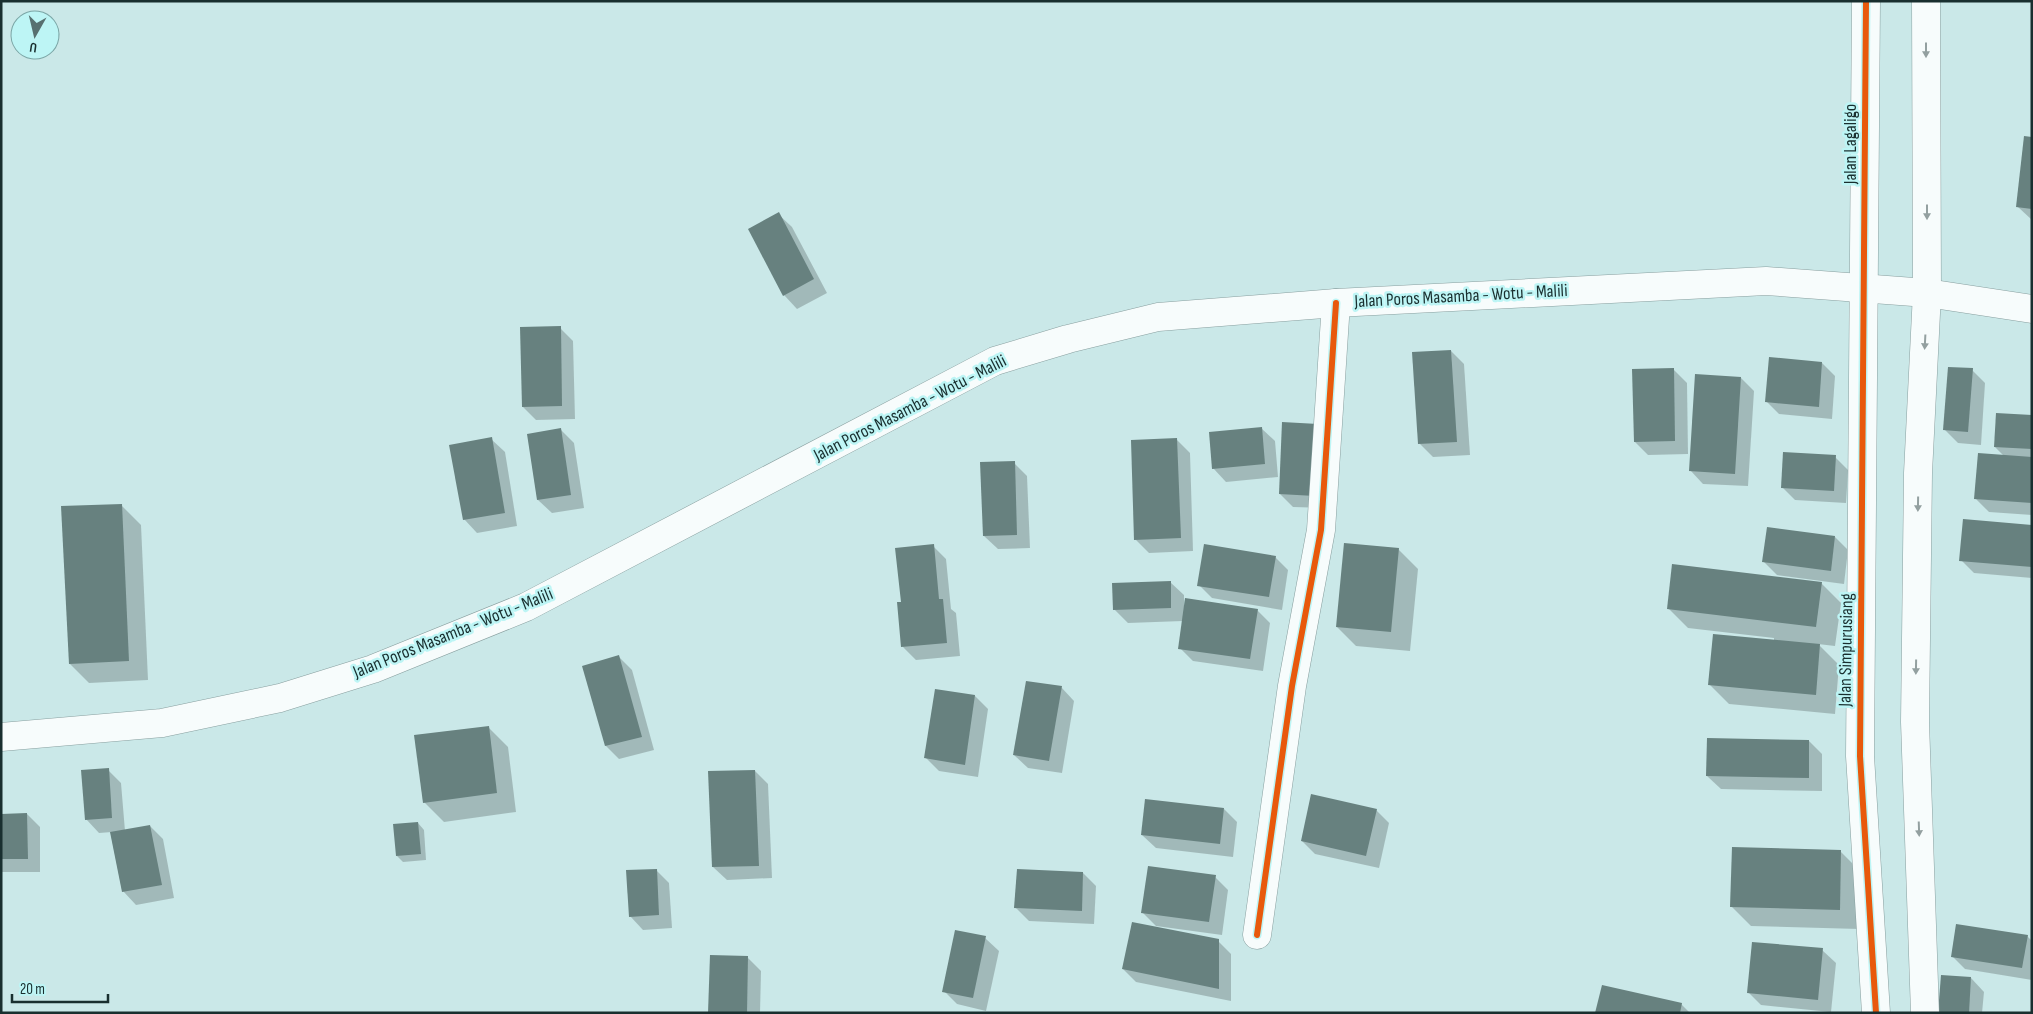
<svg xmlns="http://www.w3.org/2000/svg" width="2033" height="1014" font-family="'Sofia Sans Condensed',sans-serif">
<rect width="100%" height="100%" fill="#cae8e8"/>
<g fill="#0003">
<polygon points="2032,138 2032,220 2018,207"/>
<polygon points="778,214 792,227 827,293 797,309 784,295 749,229"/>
<polygon points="560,328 573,341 575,419 536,420 523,407"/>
<polygon points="1451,351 1464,364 1470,455 1433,457 1420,444"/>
<polygon points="1822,363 1835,376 1832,419 1779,414 1766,401"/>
<polygon points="1674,370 1687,383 1688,454 1648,455 1635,442"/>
<polygon points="1972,370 1985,383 1981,445 1958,443 1945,430"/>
<polygon points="1741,378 1754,391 1748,486 1703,484 1690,470"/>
<polygon points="2032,416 2032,515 1989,512 1976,499 2005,457 1995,447"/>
<polygon points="1261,428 1275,441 1278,477 1226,482 1213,468"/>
<polygon points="561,430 574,443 584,508 552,513 538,500"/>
<polygon points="1331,438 1327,508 1293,507 1280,494"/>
<polygon points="491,439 505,452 517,526 477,533 464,519"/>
<polygon points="1176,439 1190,453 1193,551 1149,553 1136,540"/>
<polygon points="1835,457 1848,470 1846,503 1795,500 1782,487"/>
<polygon points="1014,463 1027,476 1030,548 998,549 984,536"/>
<polygon points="121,505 141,525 148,680 89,683 70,664"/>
<polygon points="2032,526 2032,578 1974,573 1961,560"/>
<polygon points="1835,537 1848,550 1844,584 1777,575 1764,562"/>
<polygon points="933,546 946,559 951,609 956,613 960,656 916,660 903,647 898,603 902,603"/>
<polygon points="1398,549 1418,569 1410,651 1356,646 1337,627"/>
<polygon points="1275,557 1288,570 1282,610 1212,598 1199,585"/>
<polygon points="1170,582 1184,595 1184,607 1257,610 1270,623 1263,671 1193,661 1180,648 1183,621 1128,623 1114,609"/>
<polygon points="1821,583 1841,603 1835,646 1818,644 1839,665 1835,714 1729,704 1709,684 1774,641 1774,638 1688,628 1669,609"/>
<polygon points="619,657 632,670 654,750 619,759 606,746 584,667"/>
<polygon points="1061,687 1074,701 1062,773 1028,768 1014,755"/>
<polygon points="936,691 975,696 988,709 978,777 939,771 926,758"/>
<polygon points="488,727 508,747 516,812 444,822 424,802"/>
<polygon points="1809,741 1822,754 1822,791 1721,789 1707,776"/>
<polygon points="108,770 121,783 125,831 150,826 163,839 174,898 136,905 123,891 112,832 99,833 86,819"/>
<polygon points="755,771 768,784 772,878 727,880 713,867"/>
<polygon points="1224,809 1237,822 1233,857 1156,848 1142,835"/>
<polygon points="1376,810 1389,823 1379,868 1315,854 1302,841"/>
<polygon points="27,814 40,827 40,872 2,872 1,815"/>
<polygon points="418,823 424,830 426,860 403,862 397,856"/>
<polygon points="1840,851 1860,871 1859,929 1751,926 1731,906"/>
<polygon points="656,870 669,883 672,928 643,930 630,916"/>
<polygon points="1083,873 1096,886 1094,924 1029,921 1016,908"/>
<polygon points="1215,877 1228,890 1222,935 1156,926 1142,912"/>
<polygon points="2027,936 2032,941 2032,980 1965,969 1952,956"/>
<polygon points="985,938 999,951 986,1011 957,1004 944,991"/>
<polygon points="1218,941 1231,954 1231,1001 1136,982 1123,969"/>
<polygon points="1822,950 1836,963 1831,1012 1761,1005 1748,992"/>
<polygon points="748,958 761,971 760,1013 710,1013"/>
<polygon points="1971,978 1984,992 1982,1013 1940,1013"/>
<polygon points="1681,1004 1690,1013 1596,1013"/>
</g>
<g fill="#67817f">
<polygon points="2024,136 2032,137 2032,209 2016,207"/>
<polygon points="779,212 814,279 783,296 748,229"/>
<polygon points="561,326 562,406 522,407 520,327"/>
<polygon points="1451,350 1457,442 1418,444 1412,352"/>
<polygon points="1769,357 1822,362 1819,407 1765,402"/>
<polygon points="1948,367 1973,368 1968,432 1943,430"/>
<polygon points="1674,368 1675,441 1634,442 1632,369"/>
<polygon points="1695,374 1741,377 1735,474 1689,471"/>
<polygon points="1996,413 2032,415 2032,449 1994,447"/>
<polygon points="1282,422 1318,424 1315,496 1279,494"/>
<polygon points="1262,427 1265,464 1212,469 1209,432"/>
<polygon points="561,428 571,495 537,500 527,434"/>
<polygon points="492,437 505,513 463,520 449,445"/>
<polygon points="1177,438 1181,538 1134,540 1131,440"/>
<polygon points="1783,452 1836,455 1834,491 1781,488"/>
<polygon points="1978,453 2032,457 2032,503 1974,499"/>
<polygon points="1015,461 1017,535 983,536 980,462"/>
<polygon points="122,504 129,661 69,664 61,506"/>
<polygon points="1963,519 2032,525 2032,567 1959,561"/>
<polygon points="1767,527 1835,536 1831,571 1762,562"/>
<polygon points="1344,543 1399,548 1391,632 1336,627"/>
<polygon points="934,544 939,599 943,599 947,643 901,647 897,602 901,602 895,548"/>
<polygon points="1204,544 1276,556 1269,597 1197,586"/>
<polygon points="1672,564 1822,582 1816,627 1667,609"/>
<polygon points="1171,581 1171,608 1113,610 1112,583"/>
<polygon points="1185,598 1258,609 1250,659 1178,649"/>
<polygon points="1713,634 1820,644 1816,695 1708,685"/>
<polygon points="619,655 642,737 605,746 582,666"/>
<polygon points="1026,681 1062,686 1049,761 1013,755"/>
<polygon points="935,689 975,695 965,765 924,758"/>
<polygon points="489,726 497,793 423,803 414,735"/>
<polygon points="1707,738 1809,740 1809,778 1706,776"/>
<polygon points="109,768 112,818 85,820 81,770"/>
<polygon points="755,770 759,866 712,867 708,771"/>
<polygon points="1311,794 1377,809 1366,856 1301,841"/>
<polygon points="1145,799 1224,808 1220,844 1141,835"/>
<polygon points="27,813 28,859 1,859 1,814"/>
<polygon points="418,822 421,854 396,856 393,824"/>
<polygon points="150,825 162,885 122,892 110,832"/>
<polygon points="1732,847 1841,850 1840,910 1730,907"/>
<polygon points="1148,866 1216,875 1209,922 1141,913"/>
<polygon points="657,869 659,915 629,917 626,870"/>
<polygon points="1017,869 1083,872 1082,911 1014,908"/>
<polygon points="1132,922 1219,939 1219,989 1122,969"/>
<polygon points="1956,924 2028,935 2022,968 1951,957"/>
<polygon points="955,930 986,936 973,998 942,992"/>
<polygon points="1752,942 1823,948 1818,1000 1747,993"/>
<polygon points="710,955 748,956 747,1013 708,1013"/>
<polygon points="1941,975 1971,977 1969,1013 1938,1013"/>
<polygon points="1602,985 1682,1003 1680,1013 1595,1013"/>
</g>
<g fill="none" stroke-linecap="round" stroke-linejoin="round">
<g stroke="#889f9f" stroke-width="29">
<g id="street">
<polyline points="1866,1 1860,756 1876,1013"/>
<polyline points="1257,935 1292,686 1321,530 1336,303"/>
<polyline points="1925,1013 1915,722 1918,473 1927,293 1926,1"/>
</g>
</g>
<g stroke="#889f9f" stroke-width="29">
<polyline id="highway" points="1,737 162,723 280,698 373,669 526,607 995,361 1068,339 1158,317 1336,303 1766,281 1927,293 2032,309"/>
</g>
<use href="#street" stroke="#f7fcfc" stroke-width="28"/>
<use href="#highway" stroke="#f7fcfc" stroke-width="28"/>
<g stroke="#bdf5f5" stroke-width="9">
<g id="cycleway">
<polyline points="1866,1 1860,756 1876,1013"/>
<polyline points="1257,935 1292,686 1321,530 1336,303"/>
</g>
</g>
<use href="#cycleway" stroke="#e8590c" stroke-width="6"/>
</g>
<defs><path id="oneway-solid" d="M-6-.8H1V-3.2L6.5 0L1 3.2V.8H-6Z" transform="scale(1.25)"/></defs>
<g fill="#93a0a0">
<use href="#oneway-solid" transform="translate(1926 50) rotate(90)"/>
<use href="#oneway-solid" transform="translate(1927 212) rotate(90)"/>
<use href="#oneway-solid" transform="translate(1925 342) rotate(93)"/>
<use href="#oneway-solid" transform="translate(1918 504) rotate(91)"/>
<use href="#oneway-solid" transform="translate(1916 667) rotate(91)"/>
<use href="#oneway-solid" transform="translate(1919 829) rotate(88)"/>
</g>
<g text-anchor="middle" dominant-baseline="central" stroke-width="5" stroke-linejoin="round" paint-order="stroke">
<g font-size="18" fill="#192f2f" stroke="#bdf5f5">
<text transform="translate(1850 144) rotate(-90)">Jalan Lagaligo</text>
<text transform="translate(1461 296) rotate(-3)">Jalan Poros Masamba - Wotu - Malili</text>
<text transform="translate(910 408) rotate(-27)">Jalan Poros Masamba - Wotu - Malili</text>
<text transform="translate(453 633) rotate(-22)">Jalan Poros Masamba - Wotu - Malili</text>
<text transform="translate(1846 650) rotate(-89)">Jalan Simpurusiang</text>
</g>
</g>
<rect width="2033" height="1014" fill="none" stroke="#192f2f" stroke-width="5"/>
<g transform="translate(35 35) rotate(188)"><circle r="24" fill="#bdf5f5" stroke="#7ba6a6"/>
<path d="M0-4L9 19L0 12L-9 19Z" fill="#577070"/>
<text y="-8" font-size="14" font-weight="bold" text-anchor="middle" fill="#192f2f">U</text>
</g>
<path d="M12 994v8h96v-8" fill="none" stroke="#192f2f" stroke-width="2.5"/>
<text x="20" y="994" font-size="15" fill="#192f2f" stroke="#bdf5f5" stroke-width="4" paint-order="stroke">20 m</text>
</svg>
